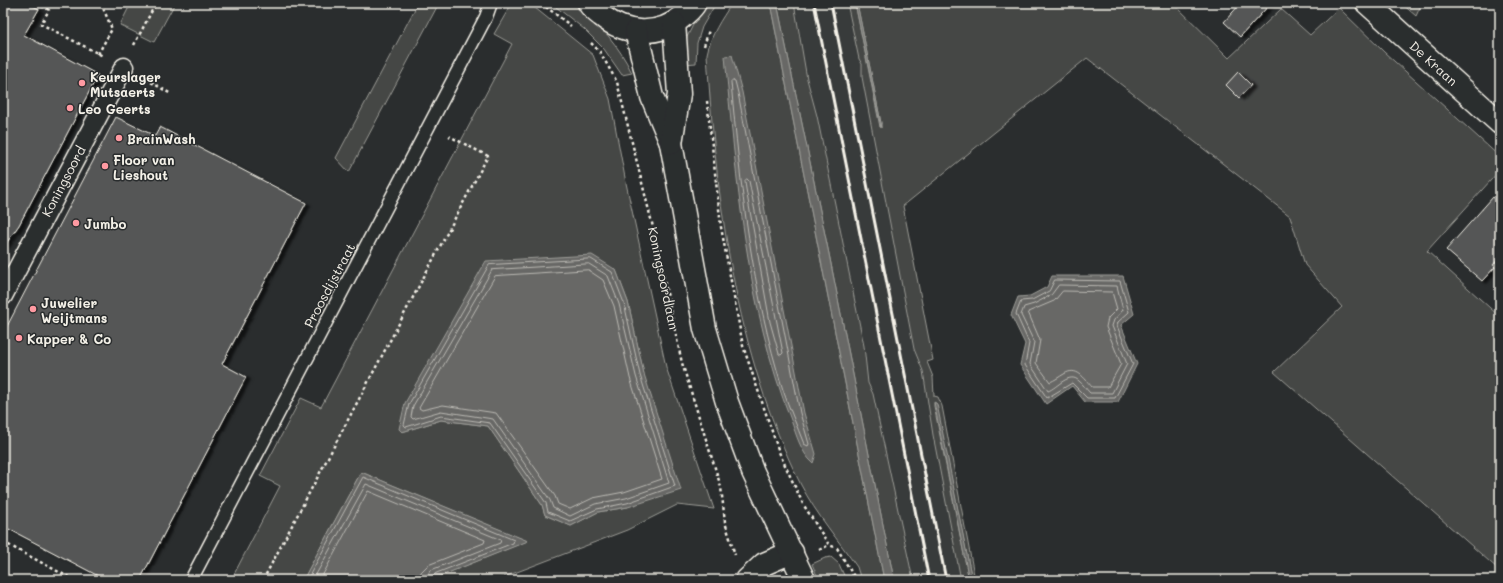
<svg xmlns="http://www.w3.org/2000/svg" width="1503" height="583" font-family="Mali,sans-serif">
<defs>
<filter id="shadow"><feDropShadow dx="4.5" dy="2.5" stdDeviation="1" flood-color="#0009"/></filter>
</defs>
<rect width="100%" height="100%" fill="#2a2d2e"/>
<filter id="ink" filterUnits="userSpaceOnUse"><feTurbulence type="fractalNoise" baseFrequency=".025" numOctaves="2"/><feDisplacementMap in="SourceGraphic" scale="8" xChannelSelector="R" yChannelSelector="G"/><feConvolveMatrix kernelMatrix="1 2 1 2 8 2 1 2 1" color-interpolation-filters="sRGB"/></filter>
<g filter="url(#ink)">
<polygon fill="#373a3a" points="794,3 847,3 859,58 862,64 862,77 914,349 923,371 933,435 961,580 913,580 873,394 868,383 864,346 817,116 807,79"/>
<g fill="#444645" stroke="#9c9c96" fill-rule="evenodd">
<polygon points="131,3 175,3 154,42 120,25"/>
<polygon points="418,3 439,3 349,172 336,158"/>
<path d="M512,3h17l64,52 17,44 16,84 40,184 48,142 -37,-4 -50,25 -131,50h-66l97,-39 -166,-69 -58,108h-72l49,-94 -20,-10 41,-78 20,9 191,-363 -18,-10zM616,270l12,32 16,72 -16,133 -30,5 -27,14 -26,-11 -3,-10 -54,-79 -47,-6 -39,12z"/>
<path d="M551,3h28c20,22 40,42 53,70l-10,2 -18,-26 -20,-20z"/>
<polygon points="704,3 716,3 702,27 697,43 696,63 685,64 686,39"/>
<path d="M732,3h38l114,577h-23l-4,-13c-18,-26 -41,-53 -56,-82 -66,-132 -85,-286 -94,-431 4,-20 14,-34 25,-51z"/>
<polygon points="777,3 794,3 807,79 817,116 864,346 868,383 873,394 913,580 894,580 829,254"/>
<polygon points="847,3 855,3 880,127 881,123 857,3 1173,3 1229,58 1281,9 1310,35 1339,8 1384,52 1500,157 1500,170 1427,251 1500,317 1500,567 1498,569 1274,372 1342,307 1305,265 1290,216 1087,58 903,206 933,360 927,362 933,377 934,396 938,397 942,406 975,580 972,580 936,403 934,403 934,406 969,580 961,580 933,435 923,371 914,349 862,77 862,64 859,59"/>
<polygon points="1401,3 1422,3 1416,16"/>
<polygon points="831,557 839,564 846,580 819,580 812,564 825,558"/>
</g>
<g fill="#676866" stroke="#9f9f9a">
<polygon points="770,3 777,3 829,254 894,580 884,580"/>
<polygon points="855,3 857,3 881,123 881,128"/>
<path d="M732,55l10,37 62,321 12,41 -3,9c-12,-10 -17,-29 -22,-43 -45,-114 -55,-243 -66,-364z"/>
<polygon points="592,255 616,270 628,302 644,374 681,490 628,507 598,512 571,526 545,515 542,505 488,426 441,420 402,432 399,429 405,403 486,261"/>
<polygon points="1052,276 1123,276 1134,314 1121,325 1137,364 1118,402 1085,402 1072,386 1046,404 1020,365 1025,344 1011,315 1018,297 1030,296 1047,287"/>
<polygon points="934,402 937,404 972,580 969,580"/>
<polygon points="361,472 528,541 430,580 303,580"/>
</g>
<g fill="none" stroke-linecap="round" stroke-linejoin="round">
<g stroke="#bcbab4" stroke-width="1">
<path d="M733,80l2,1 3,12 62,320 9,31 -1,2 -4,-2c-7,-18 -15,-36 -21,-54 -31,-98 -43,-206 -52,-308z"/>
<polygon points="747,179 749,181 783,353 781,355 779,354 770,322 746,189 745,181"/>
<polygon points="591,259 612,272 624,303 640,375 675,486 627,503 597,509 570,521 548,512 546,503 490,423 441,416 406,427 404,425 409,404 489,265"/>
<polygon points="589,264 608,276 619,304 636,376 669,483 626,498 595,504 570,516 553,508 550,500 493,419 441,411 413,419 411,417 413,406 492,270"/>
<polygon points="588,270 603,280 614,306 630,378 662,479 624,492 593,498 570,509 558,504 555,496 496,413 443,405 422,410 419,408 495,276"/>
<polygon points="1055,280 1120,281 1129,312 1118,322 1117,326 1133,364 1115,398 1087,398 1072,383 1047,398 1025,365 1029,343 1016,314 1021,301 1032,300 1049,291"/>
<path d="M1059,285l58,1 6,24 -9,10 -2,6 15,38 -15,29h-22c-4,-4 -7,-9 -11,-12 -10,-10 -22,7 -31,10l-18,-27 4,-22 -13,-27 3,-8 10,-3 17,-9z"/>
<path d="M1063,291l49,1 5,17 -9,9 -2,9 15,37 -13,23h-16c-8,-9 -15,-21 -28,-13 -5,3 -9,6 -14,8l-14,-19 4,-23 -12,-28 26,-11z"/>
<polyline points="307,580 363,477 514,540 513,543 434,574 431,580"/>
<polyline points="313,580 366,484 501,540 500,543 431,570 427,575 426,580"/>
<polyline points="320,580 368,491 485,540 484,543 428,565 421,572 420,580"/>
</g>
</g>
<g fill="#555756" stroke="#f4f1e8" filter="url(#shadow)">
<polygon points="3,3 27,3 39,9 24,35 98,75 19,225 3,248"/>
<polygon points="1241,3 1271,3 1240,37 1224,22"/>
<polygon points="1238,72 1251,85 1239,98 1226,85"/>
<polygon points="116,117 155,136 160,127 306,203 222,364 246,377 140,580 106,580 3,526 3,334"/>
<polygon points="1493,197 1500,203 1500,257 1493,265 1495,267 1482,281 1446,250"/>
</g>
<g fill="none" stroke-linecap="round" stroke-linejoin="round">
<g stroke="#f4f1e8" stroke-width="15">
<polyline id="service" points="191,580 486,17 491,3"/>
</g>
<g stroke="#f4f1e8" stroke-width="21">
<polyline id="pedestrian" points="3,296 124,67"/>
</g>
<g stroke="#f4f1e8" stroke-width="25">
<g id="minor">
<polyline points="1367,3 1500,123"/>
<polyline points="747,580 764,564 792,552"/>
</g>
</g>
<g stroke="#f4f1e8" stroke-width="25">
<g id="tertiary">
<path d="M589,3c3,6 8,9 13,13 23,19 57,21 80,1 5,-5 10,-8 13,-14"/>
<polyline points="636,31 652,97 671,143 705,329 727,402 753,472 804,580"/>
<polyline points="671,143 679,94 674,23"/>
</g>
</g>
<g stroke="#f4f1e8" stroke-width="2.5" stroke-dasharray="3 3" stroke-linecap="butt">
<polyline points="36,3 49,10 41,24 103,56"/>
<polyline points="541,3 571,26"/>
<polyline points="591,43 600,52 617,82 652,223 682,363 721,487 725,522 735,555"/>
<polyline points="134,45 156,3"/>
<polyline points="704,46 709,30"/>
<polyline points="98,54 112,29 101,3"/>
<polyline points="146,79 171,94"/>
<polyline points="707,101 721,227 743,346 779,452 803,504 829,545 837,548 856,580"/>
<polyline points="3,542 74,580"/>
<polyline points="819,550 829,545"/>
<polyline points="263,580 488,156 449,136"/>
</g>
<use href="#service" stroke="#2a2d2e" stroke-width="12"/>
<use href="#pedestrian" stroke="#2a2d2e" stroke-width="18"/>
<use href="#minor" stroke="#2a2d2e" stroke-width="22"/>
<use href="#tertiary" stroke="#2a2d2e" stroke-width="22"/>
<g stroke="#f4f1e8" stroke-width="3">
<polyline points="814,3 929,580"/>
<polyline points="831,3 946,580"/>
</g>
</g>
</g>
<g fill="#ff9aa2" stroke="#2a2d2e" stroke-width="1.5">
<circle cx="82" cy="83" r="4"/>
<circle cx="70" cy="108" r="4"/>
<circle cx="119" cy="138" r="4"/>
<circle cx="105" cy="166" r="4"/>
<circle cx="76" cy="223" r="4"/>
<circle cx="33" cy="309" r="4"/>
<circle cx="19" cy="338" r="4"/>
</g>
<g text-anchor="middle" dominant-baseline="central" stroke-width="3" stroke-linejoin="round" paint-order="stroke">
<g font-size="13" fill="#f4f1e8" stroke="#2a2d2e">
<text transform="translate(1434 63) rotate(42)">De Kraan</text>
<text transform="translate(63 181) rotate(-62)">Koningsoord</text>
<text transform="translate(664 278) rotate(78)">Koningsoordlaan</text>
<text transform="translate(329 285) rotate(-62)">Proosdijstraat</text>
</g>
<g font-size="13" font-weight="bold" fill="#f4f1e8" stroke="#2a2d2e" text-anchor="start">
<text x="90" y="76">Keurslager<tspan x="90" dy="15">Mutsaerts</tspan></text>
<text x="78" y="108">Leo Geerts</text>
<text x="127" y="138">BrainWash</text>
<text x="113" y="159">Floor van<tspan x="113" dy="15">Lieshout</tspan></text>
<text x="84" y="223">Jumbo</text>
<text x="41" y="302">Juwelier<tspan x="41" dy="15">Weijtmans</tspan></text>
<text x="27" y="338">Kapper &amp; Co</text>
</g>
</g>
<rect width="1503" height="583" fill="none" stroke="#2a2d2e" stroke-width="16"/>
<rect x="8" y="8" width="1487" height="567" fill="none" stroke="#f4f1e8" stroke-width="1.5" filter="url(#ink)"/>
</svg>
